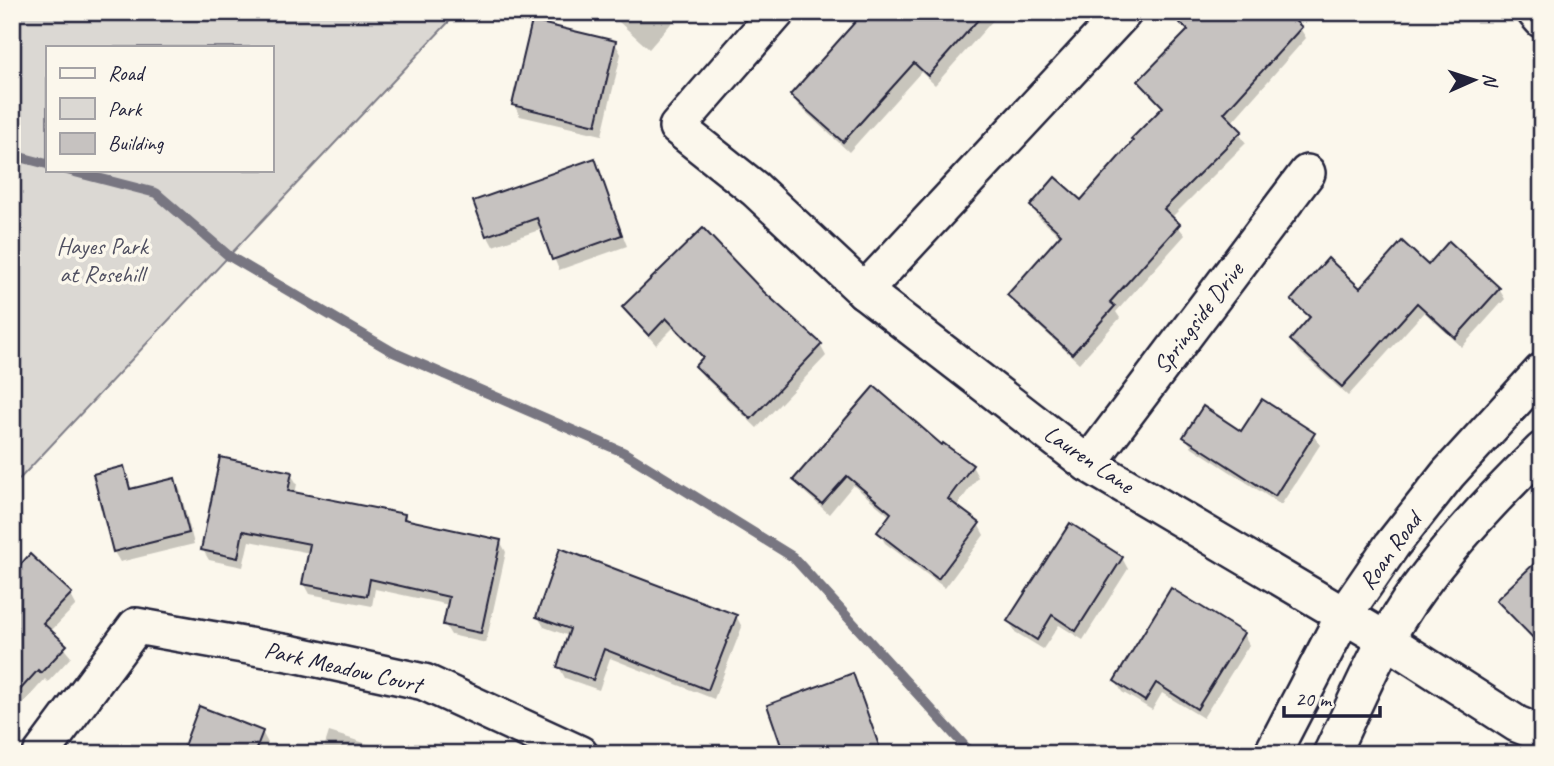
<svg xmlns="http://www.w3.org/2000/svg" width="1554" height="766" font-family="Caveat,sans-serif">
<rect width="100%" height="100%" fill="#fbf7ec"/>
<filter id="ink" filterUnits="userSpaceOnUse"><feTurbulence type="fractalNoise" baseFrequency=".0143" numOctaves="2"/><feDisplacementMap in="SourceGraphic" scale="14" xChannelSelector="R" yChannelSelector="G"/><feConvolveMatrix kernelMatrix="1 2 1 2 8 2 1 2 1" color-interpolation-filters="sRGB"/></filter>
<g filter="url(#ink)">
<path fill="#dbd8d3" stroke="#7e7d87" stroke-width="2" fill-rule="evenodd" d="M12,12h446l-446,475zM47,47h224v123h-224z"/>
<g fill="#0003">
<polygon points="608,12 681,12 649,49"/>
<polygon points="863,12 1004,12 998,19 996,17 935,85 921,72 849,152 798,105 792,95"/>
<polygon points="1183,23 1300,28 1306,38 1231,123 1246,143 1171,218 1185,235 1116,312 1120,318 1079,363 1016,305 1009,295 1061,237 1038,217 1032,206 1081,203 1163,109 1140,81 1188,33"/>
<polygon points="615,43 621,54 602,135 520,116 514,105"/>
<polygon points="594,160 627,246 559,270 542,229 493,246 487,235"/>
<polygon points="1499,289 1505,299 1462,347 1424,312 1348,396 1298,351 1292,341 1310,320 1293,300 1360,291"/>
<polygon points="763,293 820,345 826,356 757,428 703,376 697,366 703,359 673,328 656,345 624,307"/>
<polygon points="1242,433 1313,435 1320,445 1281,505 1192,447 1185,437"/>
<polygon points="942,448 972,466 978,477 956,507 978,524 984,535 945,588 885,543 879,532 891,517 853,485 829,514 802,490 795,480"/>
<polygon points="123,468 132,490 174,480 180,490 194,544 120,562 114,552 95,476"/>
<polygon points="291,474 297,484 295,494 404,516 407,521 500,541 506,552 486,643 451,635 445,625 449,605 375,589 372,606 310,594 304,583 310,553 249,541 243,567 209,560 203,550"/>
<polygon points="1122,558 1128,569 1083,640 1059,625 1043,649 1015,632 1009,621"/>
<polygon points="1542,559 1542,649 1499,601"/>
<polygon points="12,576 70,594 76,605 50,632 71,657 48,682 45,679 12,716"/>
<polygon points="736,616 742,627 714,699 610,658 599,690 565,678 559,667 569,636 544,627 538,617"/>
<polygon points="1243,634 1249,645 1203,718 1162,693 1152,710 1122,692 1116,682"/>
<polygon points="852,676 882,754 786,754"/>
<polygon points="262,732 268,743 264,754 171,754 174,745 184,749"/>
<polygon points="329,732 400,754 322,754"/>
<polygon points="1395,748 1410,754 1393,754"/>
</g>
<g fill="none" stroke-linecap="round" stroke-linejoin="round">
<g stroke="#787681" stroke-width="10">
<polyline points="12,155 47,164"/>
<polyline points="67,170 156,193 229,256 393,352 623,452 793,557 972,754"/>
</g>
</g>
<g fill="#c6c2c0" stroke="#22223b" stroke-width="2">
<polygon points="864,12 985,12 928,76 914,63 843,142 790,95"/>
<polygon points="1168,12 1285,12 1302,27 1224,113 1242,131 1164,209 1180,224 1110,302 1115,306 1072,354 1007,295 1061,234 1030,206 1055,177 1081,200 1133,141 1131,139 1163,107 1138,81 1188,30"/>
<polygon points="532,21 616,41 596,125 512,105"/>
<polygon points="595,158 622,235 552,260 537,218 486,236 473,201"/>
<polygon points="703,228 764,292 822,344 751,419 695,366 703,357 666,318 649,336 622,307"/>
<polygon points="1402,241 1428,265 1449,241 1500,288 1455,338 1417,303 1342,387 1290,340 1310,317 1291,300 1328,258 1360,288"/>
<polygon points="874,386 942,445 943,443 973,465 948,499 980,523 938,579 877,532 891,513 847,476 822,504 793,480"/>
<polygon points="1262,399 1315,433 1275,496 1183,437 1203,406 1241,431"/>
<polygon points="220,457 292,472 288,491 405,514 404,519 501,540 481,633 443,625 449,597 370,579 367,596 302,584 310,544 243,531 238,558 201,550"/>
<polygon points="124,466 130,489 175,478 189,533 113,552 93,474"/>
<polygon points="1070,523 1123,557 1076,631 1052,615 1037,640 1007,621"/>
<polygon points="560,548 737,615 708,690 604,649 593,680 557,667 570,629 536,617"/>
<polygon points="30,554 72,593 43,623 67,645 41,673 38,670 12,699 12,574"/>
<polygon points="1542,556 1542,647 1496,600"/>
<polygon points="1171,588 1244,633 1197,709 1156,683 1145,701 1114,681"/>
<polygon points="853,673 882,754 784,754 767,705"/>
<polygon points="199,706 263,731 254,754 181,754"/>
</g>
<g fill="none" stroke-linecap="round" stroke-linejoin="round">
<g stroke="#22223b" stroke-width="40">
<g id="minor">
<polyline points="777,12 677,127 755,189 864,291 1088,464 1386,640 1517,724 1542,734"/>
<polyline points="1535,12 1542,20"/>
<polyline points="864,291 1124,12"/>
<polyline points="1088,464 1307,173"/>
<polyline points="41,754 136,626 294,654 424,682 580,754"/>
<polyline points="1272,754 1344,615 1392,545 1448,474 1542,371"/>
<path d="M1331,754c27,-56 50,-115 87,-165 36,-50 80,-96 124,-139"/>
</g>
</g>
<use href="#minor" stroke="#fbf7ec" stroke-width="35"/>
</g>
</g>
<g text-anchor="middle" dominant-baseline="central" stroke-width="7" stroke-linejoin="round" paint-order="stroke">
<g font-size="24" fill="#505061" stroke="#fbf7ec">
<text x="102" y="246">Hayes Park<tspan x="102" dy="28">at Rosehill</tspan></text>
</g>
<g font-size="24" fill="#22223b" stroke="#fbf7ec">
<text transform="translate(1198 318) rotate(-53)">Springside Drive</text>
<text transform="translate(1089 459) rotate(34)">Lauren Lane</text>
<text transform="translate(1390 551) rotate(-54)">Roan Road</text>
<text transform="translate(343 667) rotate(13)">Park Meadow Court</text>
</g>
</g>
<rect width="1554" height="766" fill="none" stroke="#fbf7ec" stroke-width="42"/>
<rect x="21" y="21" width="1512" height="724" fill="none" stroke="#22223b" stroke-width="2.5" filter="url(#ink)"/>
<rect x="46" y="46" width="228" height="126" fill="#fbf7ec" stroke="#a4a2a5" stroke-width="2"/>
<rect x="60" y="68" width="35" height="10" fill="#fbf7ec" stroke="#a4a2a5" stroke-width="2"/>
<text x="108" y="80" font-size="21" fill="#22223b">Road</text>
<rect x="60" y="98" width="35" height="21" fill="#dbd8d3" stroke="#a4a2a5" stroke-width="2"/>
<text x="108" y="116" font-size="21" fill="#22223b">Park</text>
<rect x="60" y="133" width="35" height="21" fill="#c6c2c0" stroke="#a4a2a5" stroke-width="2"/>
<text x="108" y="150" font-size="21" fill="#22223b">Building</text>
<g transform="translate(1474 80) rotate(87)" stroke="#fbf7ec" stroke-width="5" paint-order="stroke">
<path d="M0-5L12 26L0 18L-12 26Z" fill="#22223b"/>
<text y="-10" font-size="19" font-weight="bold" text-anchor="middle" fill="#22223b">N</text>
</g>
<path d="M1284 706v10h96v-10" fill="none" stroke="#22223b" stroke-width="3.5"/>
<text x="1295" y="706" font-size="21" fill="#22223b" stroke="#fbf7ec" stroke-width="5" paint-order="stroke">20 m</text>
</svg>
